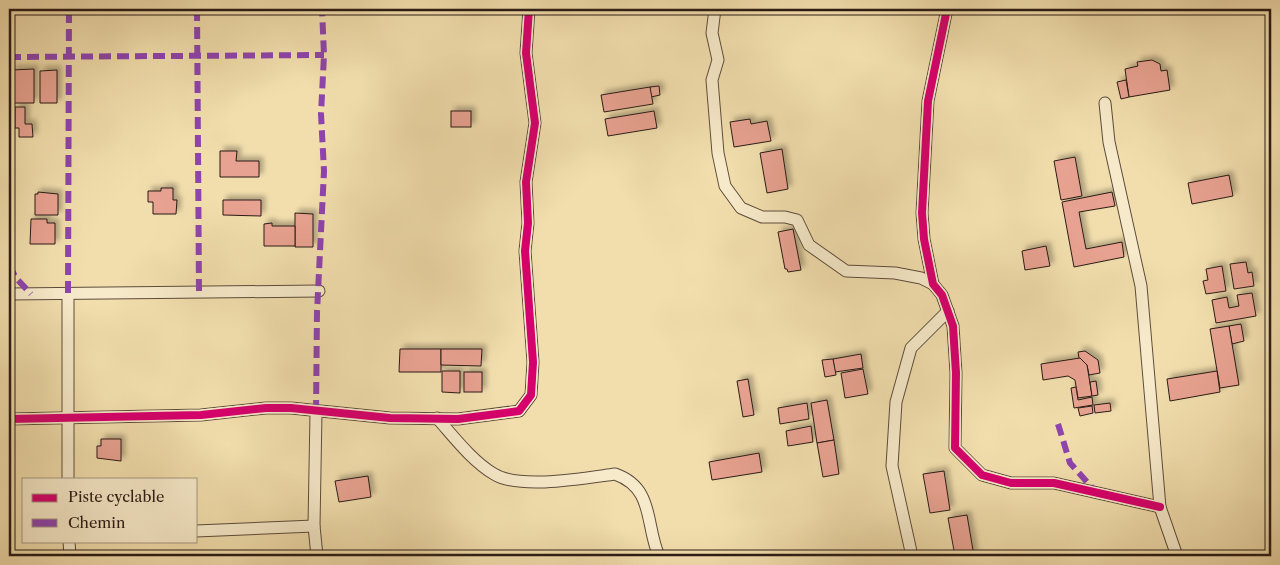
<svg xmlns="http://www.w3.org/2000/svg" width="1280" height="565" font-family="'Libre Caslon Text',serif">
<defs>
<filter id="shadow"><feDropShadow dx="4" dy="-4" stdDeviation="2.5" flood-color="#0004"/></filter>
</defs>
<rect width="100%" height="100%" fill="#f2dead"/>
<filter id="stains"><feTurbulence type="fractalNoise" baseFrequency=".004" numOctaves="4"/><feColorMatrix values="0 0 0 0 .2 0 0 0 0 .09 0 0 0 0 .02 0 0 0 .5 -.17"/></filter>
<radialGradient id="worn" r=".72"><stop offset=".6" stop-color="#630" stop-opacity="0"/><stop offset="1" stop-color="#630" stop-opacity=".3"/></radialGradient>
<g fill="#e8a291" stroke="#2a1b15" filter="url(#shadow)">
<polygon points="1152,60 1160,64 1161,71 1167,70 1170,90 1129,97 1125,69 1138,66 1137,62"/>
<polygon points="34,69 34,103 12,103 11,70"/>
<polygon points="57,70 57,103 40,103 40,71"/>
<polygon points="1126,80 1129,97 1121,99 1117,82"/>
<polygon points="659,86 660,95 651,97 650,87"/>
<polygon points="650,87 653,104 604,112 601,95"/>
<polygon points="15,107 25,107 25,124 32,124 33,137 19,137 19,128 15,128"/>
<rect x="451" y="111" width="20" height="16"/>
<polygon points="654,111 657,128 608,136 605,119"/>
<polygon points="750,119 751,124 767,121 771,141 734,147 730,122"/>
<polygon points="782,149 788,189 767,193 760,153"/>
<polygon points="220,151 237,151 236,161 259,161 259,177 220,177"/>
<polygon points="1075,157 1082,196 1061,200 1054,161"/>
<polygon points="1229,175 1233,196 1192,204 1188,183"/>
<polygon points="161,188 173,188 173,200 177,200 176,214 153,214 153,202 148,202 148,191 161,191"/>
<polygon points="38,192 58,194 58,215 35,215 35,194 38,194"/>
<polygon points="1112,192 1115,206 1079,212 1086,249 1122,242 1124,257 1074,267 1062,202"/>
<polygon points="223,200 261,200 261,216 223,215"/>
<polygon points="295,213 313,214 313,247 295,247"/>
<polygon points="31,219 47,219 47,223 55,223 55,244 30,244"/>
<polygon points="272,223 272,226 295,226 295,246 264,246 264,224"/>
<polygon points="793,229 801,270 788,272 787,269 785,269 778,232"/>
<polygon points="1046,246 1050,266 1025,270 1022,251"/>
<polygon points="1246,262 1248,273 1252,272 1254,286 1234,289 1230,264"/>
<polygon points="1222,266 1226,291 1206,294 1203,281 1208,280 1206,269"/>
<polygon points="1252,293 1256,316 1216,323 1212,300 1227,297 1229,308 1239,306 1237,295"/>
<polygon points="1241,324 1244,341 1232,344 1229,326"/>
<polygon points="1229,326 1239,385 1220,388 1210,329"/>
<polygon points="400,349 441,349 441,372 399,372"/>
<polygon points="441,349 482,349 481,366 441,365"/>
<polygon points="1085,351 1098,360 1100,373 1089,375 1087,365 1079,358 1078,352"/>
<polygon points="861,354 863,368 835,372 833,359"/>
<polygon points="1080,358 1087,365 1092,396 1078,398 1075,380 1068,376 1043,380 1041,364"/>
<polygon points="833,359 836,375 825,377 822,360"/>
<polygon points="863,369 868,394 845,398 841,373"/>
<polygon points="442,371 460,371 460,393 442,392"/>
<polygon points="1217,371 1220,392 1170,401 1167,379"/>
<rect x="464" y="372" width="18" height="20"/>
<polygon points="748,379 754,415 743,417 737,381"/>
<polygon points="1096,381 1098,395 1092,396 1090,382"/>
<polygon points="1076,387 1078,400 1092,397 1093,405 1074,408 1071,388"/>
<polygon points="827,400 834,440 817,443 811,403"/>
<polygon points="807,403 809,419 780,424 778,408"/>
<polygon points="1110,403 1111,411 1095,413 1094,405"/>
<polygon points="1092,406 1093,413 1080,416 1078,408"/>
<polygon points="811,426 813,442 788,446 786,431"/>
<polygon points="101,439 121,439 121,461 97,458 97,446 101,446"/>
<polygon points="834,440 839,474 823,477 817,443"/>
<polygon points="759,453 762,472 712,480 709,462"/>
<polygon points="944,471 950,510 930,513 923,474"/>
<polygon points="368,476 371,497 339,502 335,481"/>
<polygon points="967,515 974,556 955,556 948,518"/>
</g>
<g fill="none" stroke-linecap="round" stroke-linejoin="round">
<g stroke="#5c4c3b" stroke-width="13">
<g id="street">
<polyline points="715,9 712,33 718,60 712,80 718,153 725,186 741,208 762,217 785,217 797,220 809,245 846,271 895,273 921,278 933,284"/>
<polyline points="947,9 928,101 922,213 924,239 933,284 942,295 953,326 956,373 955,448 982,475 1011,483 1054,483 1160,507"/>
<polyline points="1105,103 1109,142 1141,286 1160,507 1177,556"/>
<polyline points="9,294 319,291"/>
<polyline points="316,412 314,526 317,556"/>
<path d="M437,418c17,19 35,43 57,56 25,16 91,4 121,0 40,14 30,51 44,82"/>
<polyline points="9,419 201,415 266,408 291,408 390,418 458,419 519,411 531,395 533,362 525,251 528,223 526,182 535,123 526,53 529,9"/>
<polyline points="68,479 68,293"/>
<polyline points="196,531 314,526"/>
<polyline points="69,541 70,556"/>
<polyline points="912,556 892,466 896,402 911,348 948,311"/>
</g>
</g>
<use href="#street" stroke="#f7eaca" stroke-width="11"/>
<g stroke="#8e44ad" stroke-width="6" stroke-dasharray="12 6" stroke-linecap="butt">
<polyline points="197,9 199,291"/>
<polyline points="9,57 324,55"/>
<polyline points="9,265 16,278 31,294"/>
<polyline points="68,293 69,9"/>
<polyline points="316,412 317,312 324,171 321,114 324,55 322,9"/>
<polyline points="1058,424 1070,463 1095,491"/>
</g>
<g stroke="#f7eaca" stroke-width="11">
<g id="cycleway">
<polyline points="947,9 928,101 922,213 924,239 933,284 942,295 953,326 956,373 955,448 982,475 1011,483 1054,483 1160,507"/>
<polyline points="9,419 201,415 266,408 291,408 390,418 458,419 519,411 531,395 533,362 525,251 528,223 526,182 535,123 526,53 529,9"/>
</g>
</g>
<use href="#cycleway" stroke="#d6006c" stroke-width="8"/>
</g>
<rect width="1280" height="565" fill="none" stroke="#f2dead" stroke-width="30"/>
<rect x="10" y="10" width="1260" height="545" fill="none" stroke="#2a1b15" stroke-width="2.5"/>
<rect x="15" y="15" width="1250" height="535" fill="none" stroke="#2a1b15"/>
<rect x="22" y="478" width="175" height="65" fill="#f7eaca" stroke="#a59782"/>
<rect x="32" y="494" width="25" height="8" fill="#d6006c" stroke="#a59782"/>
<text x="68" y="502" font-size="15" fill="#2a1b15">Piste cyclable</text>
<rect x="32" y="519" width="25" height="8" fill="#8e44ad" stroke="#a59782"/>
<text x="68" y="528" font-size="15" fill="#2a1b15">Chemin</text>
<rect width="100%" height="100%" filter="url(#stains)"/>
<rect width="100%" height="100%" fill="url(#worn)"/>
</svg>
